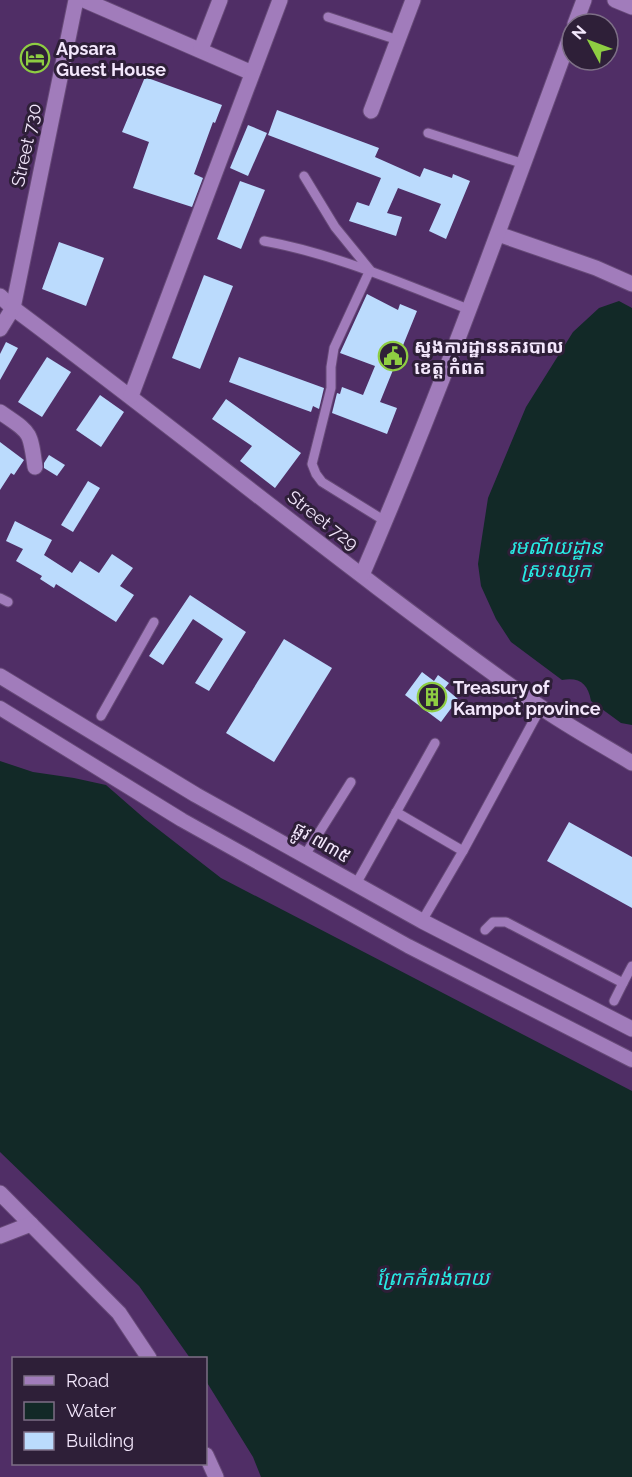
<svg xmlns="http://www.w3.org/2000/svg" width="632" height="1477" font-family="Raleway,'Noto Sans Khmer',sans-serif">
<rect width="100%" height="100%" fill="#502e66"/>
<g fill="#122927">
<path d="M619,301l13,7v417l-11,-2 -30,-22c-3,-17 -11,-24 -29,-21l-51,-38 -15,-23 -15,-33 -3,-22 2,-14 8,-52 38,-91 47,-75 26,-24z"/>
<polygon points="0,761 33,772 74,778 106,785 145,819 221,878 632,1091 632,1477 261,1477 253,1457 206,1381 206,1358 190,1358 139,1286 0,1152"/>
</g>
<g fill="#bbdbfd">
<polygon points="145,77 222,105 215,123 213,122 194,174 203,178 192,207 133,188 149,142 122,132"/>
<polygon points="277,110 379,148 375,157 420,177 424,168 452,178 453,174 470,181 446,239 429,231 441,204 398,188 387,213 402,217 396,236 349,221 357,202 369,206 381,178 268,135"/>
<polygon points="248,125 267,133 248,176 230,168"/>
<polygon points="240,181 265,190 241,249 217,239"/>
<polygon points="59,242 104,258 86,306 42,289"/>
<polygon points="204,275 233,286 200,369 172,358"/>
<polygon points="367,294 398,310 400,304 417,311 380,402 397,408 387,434 332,413 337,393 340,394 342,387 363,395 375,366 340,353"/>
<polygon points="6,342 18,348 0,380 0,354"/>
<polygon points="47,357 71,372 42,417 18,402"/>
<polygon points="239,357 324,388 319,409 313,406 311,412 229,382"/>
<polygon points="100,395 124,412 101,447 76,430"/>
<polygon points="226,399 301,453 275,488 240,461 252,446 212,419"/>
<polygon points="0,442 24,460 14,475 11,473 0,490"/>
<polygon points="49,455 65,465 57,476 44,468 44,463"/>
<polygon points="88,481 100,488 73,532 61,525"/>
<polygon points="15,521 52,540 44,555 72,573 80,561 99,573 112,554 133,568 120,586 134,595 116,622 56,584 54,588 40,579 42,576 16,561 23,549 6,541"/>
<polygon points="190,595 246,632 209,691 195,683 223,639 193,619 163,665 149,656"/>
<polygon points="284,639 332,668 274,762 226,733"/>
<polygon points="422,672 434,681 438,675 449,683 445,688 458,699 441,722 405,695"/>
<polygon points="569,822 632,857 632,908 547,861"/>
</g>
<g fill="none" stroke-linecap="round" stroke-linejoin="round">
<g stroke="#674a78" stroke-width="11">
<g id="service">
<polyline points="328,17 398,40"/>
<polyline points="428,133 524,164"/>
<polyline points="304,176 335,227 370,270 334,348 331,367 331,388 312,464 316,474 322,482 385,521"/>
<path d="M264,241c71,13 137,42 204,68"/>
<polyline points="0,598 8,602"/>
<polyline points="101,716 154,622"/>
<polyline points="396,812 463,851"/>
<polyline points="305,855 351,782"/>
<polyline points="356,884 435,743"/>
<polyline points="422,921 463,851 541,707"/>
<polyline points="485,930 493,922 506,922 623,983 614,1001"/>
<polyline points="623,983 632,966"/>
</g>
</g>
<g stroke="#674a78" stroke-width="16">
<polyline id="pedestrian" points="0,708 182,820 408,946 632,1060"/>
</g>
<g stroke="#674a78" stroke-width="17">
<g id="minor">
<polyline points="84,0 252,73"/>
<polyline points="615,0 632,7"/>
<polyline points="575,24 584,0"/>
<polyline points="201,49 220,0"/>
<polyline points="371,111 413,0"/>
<polyline points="498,234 596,268 632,284"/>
<path d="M0,296l13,12c176,131 346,271 526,398 30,21 62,38 93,57"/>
<polyline points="131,396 280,0"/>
<path d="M0,412c30,21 30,17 35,55"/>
<path d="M362,575c77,-178 143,-361 210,-543"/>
<polyline points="0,1193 119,1313 149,1358"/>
<polyline points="0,1236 31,1224"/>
<polyline points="206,1455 216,1477"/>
</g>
</g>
<g stroke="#674a78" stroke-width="17">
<g id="tertiary">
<polyline points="0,329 13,308 76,0"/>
<polyline points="0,676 196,795 422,921 632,1029"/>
</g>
</g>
<use href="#service" stroke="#a17cbb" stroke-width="9"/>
<use href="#pedestrian" stroke="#a17cbb" stroke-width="14"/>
<use href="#minor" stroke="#a17cbb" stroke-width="15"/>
<use href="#tertiary" stroke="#a17cbb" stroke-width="15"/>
</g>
<defs>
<g id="hotel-ring" transform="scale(1.5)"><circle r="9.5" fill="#2e1f38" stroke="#8ecd42" stroke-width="1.5"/><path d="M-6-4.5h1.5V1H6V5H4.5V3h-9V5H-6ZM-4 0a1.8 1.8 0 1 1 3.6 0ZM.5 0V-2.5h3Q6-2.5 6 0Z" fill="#8ecd42"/></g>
<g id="civic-ring" transform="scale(1.5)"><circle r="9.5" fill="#2e1f38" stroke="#8ecd42" stroke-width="1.5"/><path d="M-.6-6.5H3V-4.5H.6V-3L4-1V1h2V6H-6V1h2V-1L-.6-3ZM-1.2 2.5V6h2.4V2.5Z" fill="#8ecd42"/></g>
<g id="building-ring" transform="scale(1.5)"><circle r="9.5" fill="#2e1f38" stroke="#8ecd42" stroke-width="1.5"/><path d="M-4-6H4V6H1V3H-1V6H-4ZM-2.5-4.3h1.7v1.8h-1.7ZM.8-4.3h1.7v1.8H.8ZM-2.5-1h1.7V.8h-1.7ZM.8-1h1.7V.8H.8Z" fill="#8ecd42"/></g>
</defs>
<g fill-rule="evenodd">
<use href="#hotel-ring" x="35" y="58"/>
<use href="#civic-ring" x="393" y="356"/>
<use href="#building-ring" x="432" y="697"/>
</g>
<g text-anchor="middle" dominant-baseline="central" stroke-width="6" stroke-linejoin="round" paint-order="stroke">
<g font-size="18" font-weight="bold" fill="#f3e7fc" stroke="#2e1f38" text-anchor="start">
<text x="56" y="48">Apsara<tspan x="56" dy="21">Guest House</tspan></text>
<text x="414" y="346">ស្នងការដ្ឋាននគរបាល<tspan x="414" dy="21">ខេត្ត កំពត</tspan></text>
<text x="453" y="687">Treasury of<tspan x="453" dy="21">Kampot province</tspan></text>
</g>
<g font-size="18" fill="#f3e7fc" stroke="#2e1f38">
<text transform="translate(26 145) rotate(-78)">Street 730</text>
<text transform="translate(323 520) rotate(38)">Street 729</text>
<text transform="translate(322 842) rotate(30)">ផ្លូវ ៧៣៥</text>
</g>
<g font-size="20" font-style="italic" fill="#27eae3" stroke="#2e1f38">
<text x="556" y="547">រមណីយដ្ឋាន<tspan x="556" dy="23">ស្រះឈូក</tspan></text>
<text x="433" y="1278">ព្រែកកំពង់បាយ</text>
</g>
</g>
<rect x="12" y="1357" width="195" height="108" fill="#2e1f38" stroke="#7d6f86" stroke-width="1.5"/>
<rect x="24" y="1376" width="30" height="9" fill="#a17cbb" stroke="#7d6f86" stroke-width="1.5"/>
<text x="66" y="1387" font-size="18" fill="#f3e7fc">Road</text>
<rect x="24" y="1402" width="30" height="18" fill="#122927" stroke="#7d6f86" stroke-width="1.5"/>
<text x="66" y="1417" font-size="18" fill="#f3e7fc">Water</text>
<rect x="24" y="1432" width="30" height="18" fill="#bbdbfd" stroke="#7d6f86" stroke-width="1.5"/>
<text x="66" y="1447" font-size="18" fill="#f3e7fc">Building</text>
<g transform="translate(590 42) rotate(311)"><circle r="28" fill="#2e1f38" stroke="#7d6f86" stroke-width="1.5"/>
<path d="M0-4.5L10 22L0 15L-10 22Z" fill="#8ecd42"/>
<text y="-9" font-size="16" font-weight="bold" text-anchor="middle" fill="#f3e7fc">N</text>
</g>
</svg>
